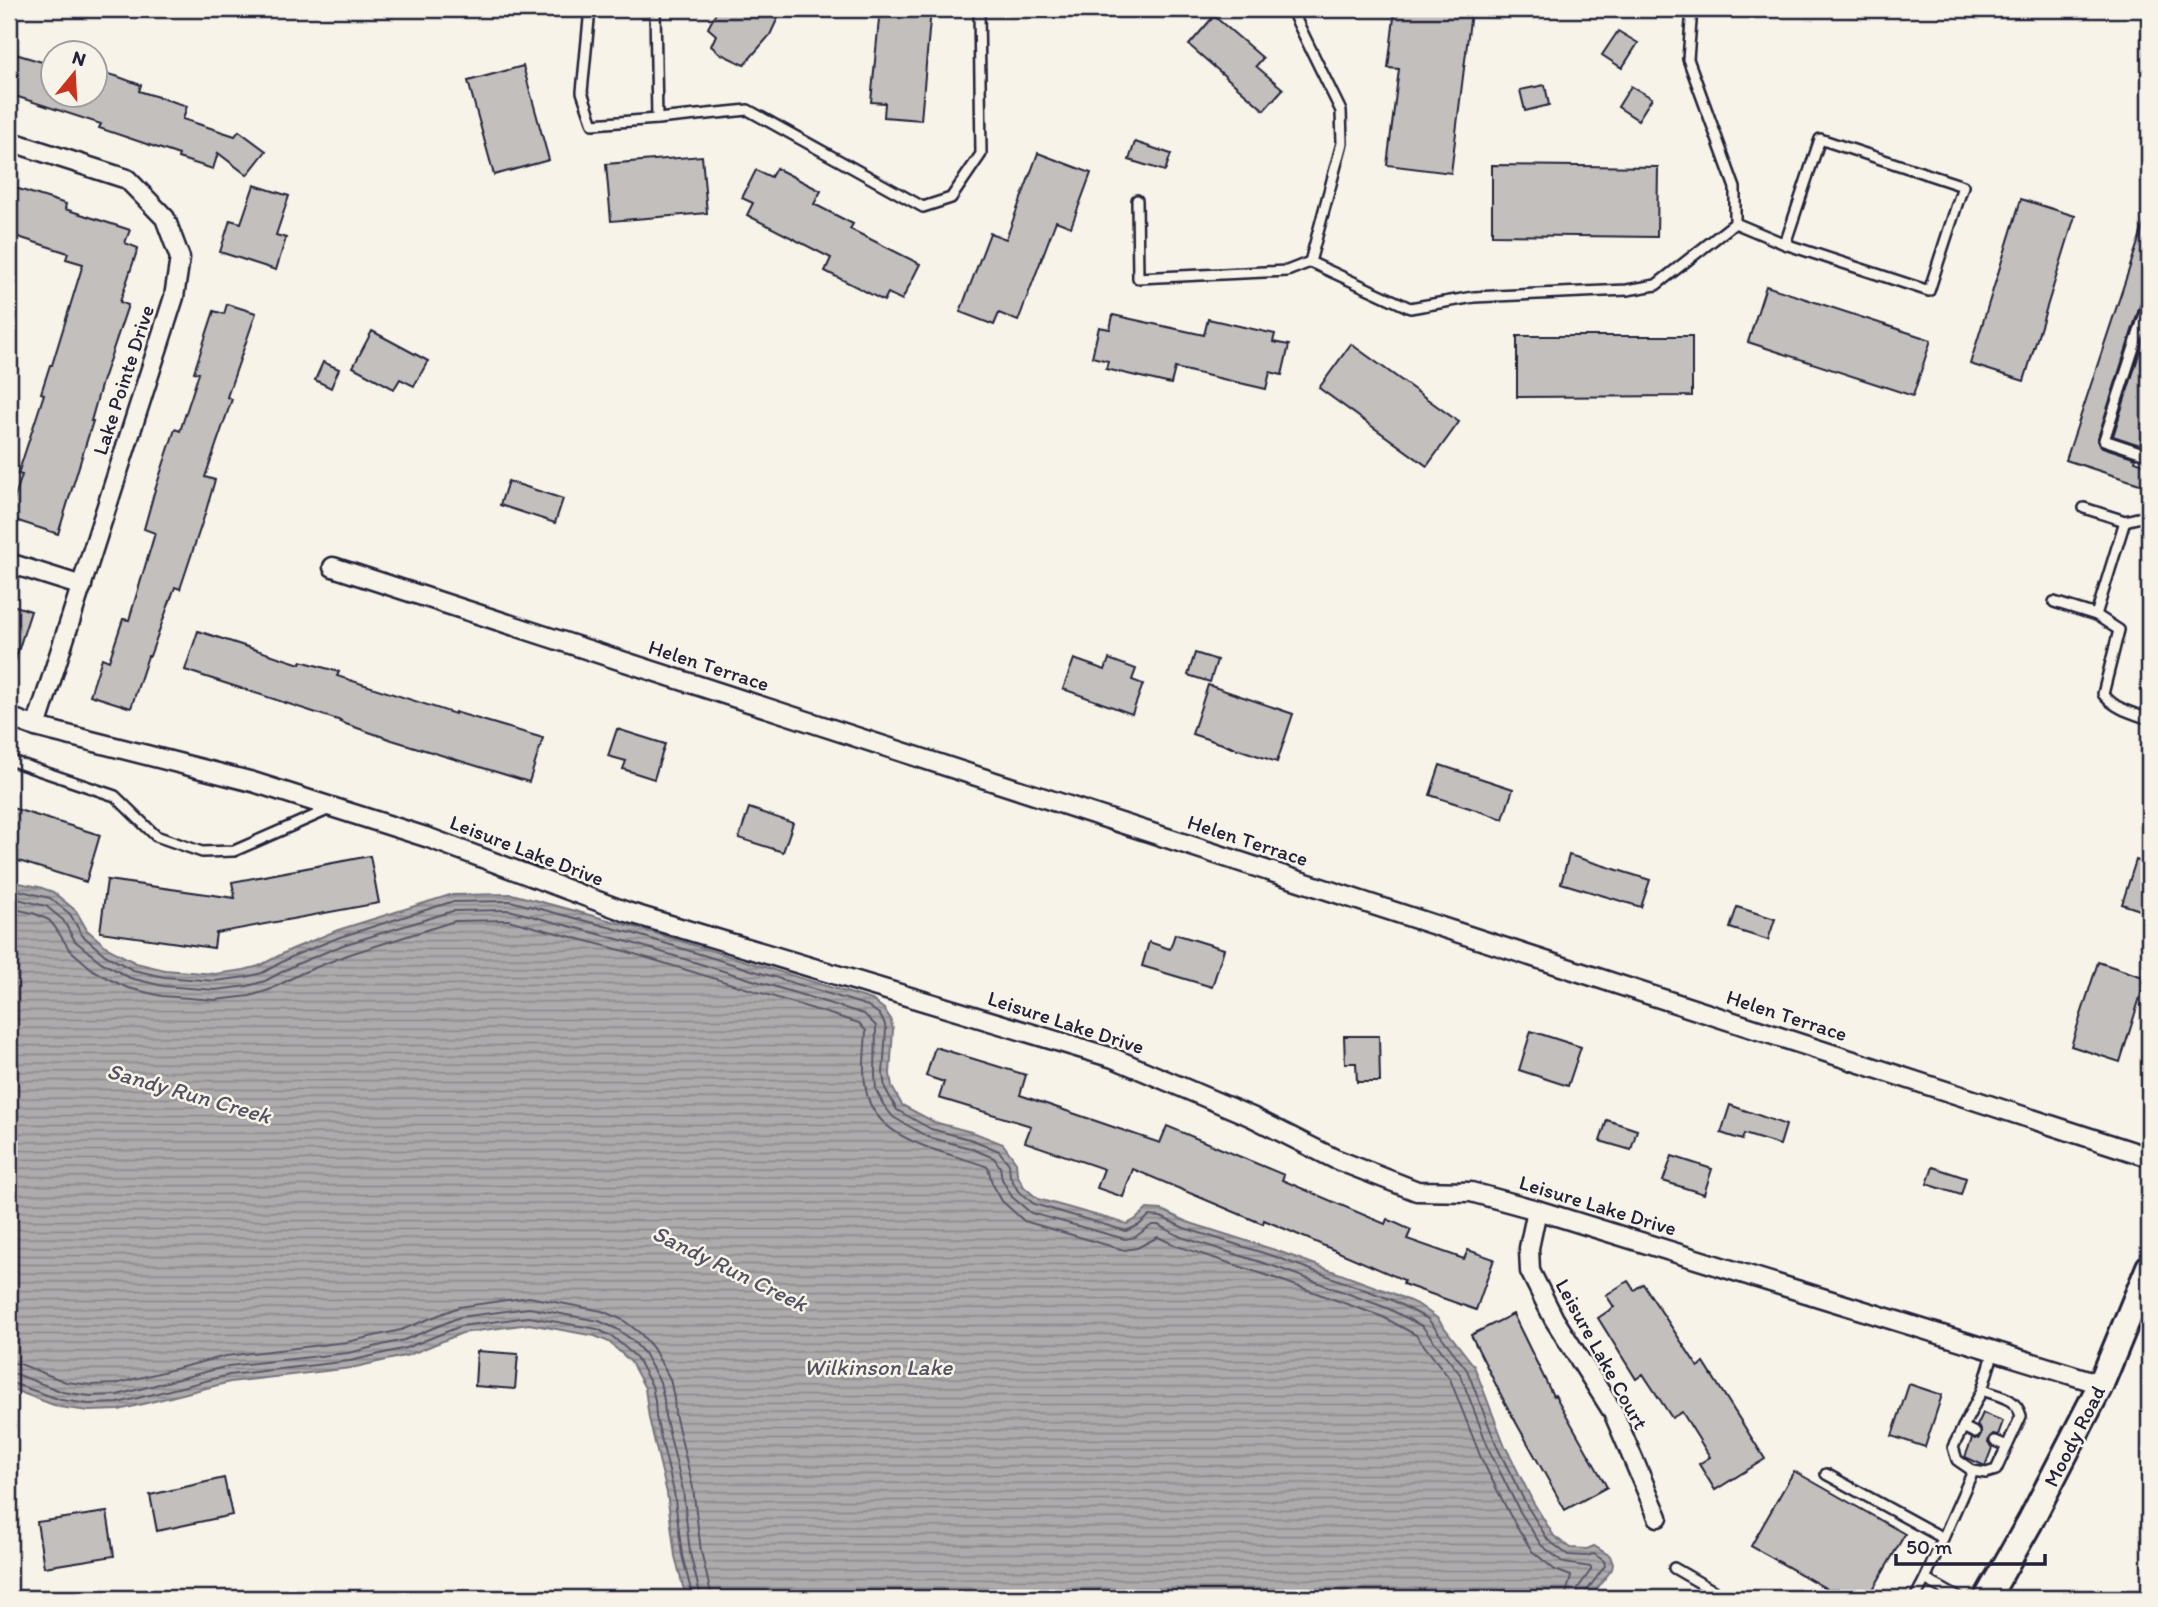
<svg xmlns="http://www.w3.org/2000/svg" width="2158" height="1607" font-family="Itim,sans-serif">
<defs>
<pattern id="water-rules" width="6" height="5" patternUnits="userSpaceOnUse" patternTransform="scale(1.75)"><rect width="6" height="5" fill="#aeabad"/><path d="M0 2.5h6" fill="none" stroke="#8d8b8e"/></pattern>
</defs>
<rect width="100%" height="100%" fill="#f7f3e8"/>
<filter id="ink" filterUnits="userSpaceOnUse"><feTurbulence type="fractalNoise" baseFrequency=".0143" numOctaves="2"/><feDisplacementMap in="SourceGraphic" scale="14" xChannelSelector="R" yChannelSelector="G"/><feConvolveMatrix kernelMatrix="1 2 1 2 8 2 1 2 1" color-interpolation-filters="sRGB"/></filter>
<g filter="url(#ink)">
<polygon fill="url(#water-rules)" stroke="#76747f" stroke-width="2" points="9,881 39,887 53,892 76,911 87,930 109,949 136,963 165,970 215,974 244,970 259,966 290,950 338,930 450,895 512,894 638,928 872,1000 884,1009 890,1018 893,1029 890,1074 892,1087 902,1105 934,1122 975,1133 1003,1144 1016,1162 1017,1174 1024,1187 1038,1199 1127,1224 1136,1219 1147,1209 1162,1210 1187,1222 1278,1251 1392,1293 1419,1305 1437,1318 1474,1366 1505,1446 1533,1502 1554,1536 1570,1548 1587,1549 1594,1546 1610,1556 1613,1564 1612,1569 1590,1598 686,1598 675,1556 667,1493 649,1418 645,1388 631,1362 609,1342 595,1336 529,1324 462,1333 409,1355 351,1368 230,1382 119,1410 89,1411 59,1407 9,1388"/>
<g fill="none" stroke-linecap="round" stroke-linejoin="round">
<g stroke="#5a5969" stroke-width="2">
<polyline points="9,888 50,898 70,914 82,935 105,955 133,970 164,977 215,981 246,977 262,973 293,956 340,937 451,902 510,901 635,934 868,1006 879,1014 884,1022 886,1029 883,1074 885,1088 897,1110 931,1129 973,1140 999,1151 1009,1164 1010,1176 1018,1191 1034,1204 1126,1231 1139,1225 1149,1216 1161,1217 1184,1228 1276,1257 1390,1299 1428,1319 1467,1370 1498,1449 1527,1506 1548,1540 1568,1555 1586,1556 1594,1554 1604,1561 1605,1566 1586,1592 1585,1598"/>
<polyline points="9,897 46,906 63,920 75,941 101,962 130,978 163,986 215,990 248,986 265,981 297,964 343,945 453,911 509,910 632,943 864,1014 876,1026 875,1074 876,1090 883,1104 893,1117 928,1137 970,1148 994,1158 1000,1167 1002,1179 1012,1197 1031,1213 1125,1239 1135,1237 1152,1225 1158,1225 1181,1237 1273,1266 1387,1308 1422,1326 1460,1374 1490,1452 1519,1510 1541,1545 1564,1563 1591,1567 1591,1570 1578,1588 1576,1598"/>
<path d="M9,908l24,5 16,7 6,7 14,22 24,21 16,9 19,9 34,8 53,4 35,-4 19,-6 33,-17 45,-18 108,-34 53,-1 120,32 231,71 7,8c-1,20 -4,39 0,59 9,53 81,61 122,77l4,16 10,18 22,20 100,29 13,-2 21,-11 19,9 92,30 114,41 33,18 34,44 31,79 29,57 22,36 23,19 16,6 -6,22"/>
<polyline points="9,1362 20,1364 66,1382 91,1385 115,1384 226,1356 347,1342 401,1330 459,1307 529,1297 602,1311 623,1320 640,1333 653,1348 670,1379 674,1398 675,1414 693,1488 701,1551 712,1598"/>
<polyline points="9,1373 16,1374 63,1392 90,1396 117,1395 228,1366 348,1353 404,1340 460,1317 529,1308 599,1321 617,1329 632,1340 644,1353 660,1382 664,1400 665,1416 683,1490 690,1553 701,1598"/>
<polyline points="9,1382 61,1400 89,1404 118,1403 229,1375 350,1361 406,1348 461,1326 529,1317 597,1329 613,1337 636,1357 652,1386 655,1401 656,1417 674,1492 682,1555 693,1598"/>
</g>
</g>
<g fill="#c2bfbd" stroke="#22223b" stroke-width="2">
<polygon points="718,9 782,9 770,35 744,65 719,53 711,46 716,35 708,28"/>
<polygon points="880,9 931,9 921,120 884,117 885,103 871,102"/>
<polygon points="1395,9 1444,9 1471,12 1451,173 1387,165 1399,69 1388,68"/>
<polygon points="1214,16 1263,58 1256,66 1283,89 1264,110 1189,45"/>
<polygon points="1618,31 1638,43 1622,68 1602,55"/>
<polygon points="9,52 52,65 52,94 94,94 94,71 116,76 141,85 139,91 187,106 183,119 235,136 239,131 266,151 247,175 218,153 213,169 178,158 179,155 99,128 101,124 9,94"/>
<polygon points="523,66 549,160 494,175 468,81"/>
<polygon points="1545,85 1549,105 1525,111 1520,90"/>
<polygon points="1631,86 1652,98 1638,120 1618,107"/>
<polygon points="1135,142 1171,154 1165,171 1129,160"/>
<polygon points="1038,153 1091,173 1071,227 1056,221 1018,321 999,313 994,325 960,312 990,233 1006,239"/>
<polygon points="702,156 707,213 611,221 606,164"/>
<polygon points="1492,165 1658,167 1657,237 1492,235"/>
<polygon points="776,168 821,191 814,204 853,224 850,229 920,264 902,300 888,293 884,301 825,271 831,258 747,215 753,203 742,198 756,170 771,177"/>
<polygon points="254,185 289,196 276,235 286,238 276,270 220,252 230,220 241,223"/>
<polygon points="9,186 66,204 65,209 130,230 125,243 138,248 120,302 128,305 102,382 91,421 93,421 58,534 9,518 9,515 22,475 18,474 44,394 41,393 50,365 52,365 83,264 66,259 68,253 9,234"/>
<polygon points="2021,199 2075,216 2024,381 1970,364"/>
<polygon points="2146,218 2149,219 2149,294 2142,299 2097,441 2102,447 2136,458 2135,461 2149,466 2149,487 2066,460"/>
<polygon points="1766,286 1931,340 1913,396 1748,342"/>
<polygon points="227,304 256,313 227,397 232,399 205,477 215,480 205,514 180,589 175,587 150,656 148,656 131,708 90,695 102,658 109,661 123,619 129,620 155,533 144,529 154,493 175,429 180,431 199,373 194,372 214,311 224,314"/>
<polygon points="1113,315 1204,335 1208,319 1275,334 1273,342 1289,345 1282,375 1270,372 1266,389 1175,368 1171,384 1106,369 1108,361 1092,357 1099,327 1110,329"/>
<polygon points="2149,323 2149,417 2140,445 2113,436"/>
<polygon points="372,331 428,361 414,386 400,379 394,389 353,367"/>
<polygon points="1517,336 1692,336 1692,396 1517,397"/>
<polygon points="1351,344 1459,422 1427,466 1319,388"/>
<polygon points="323,362 339,369 331,388 315,380"/>
<polygon points="508,481 563,499 555,523 500,505"/>
<polygon points="9,604 31,611 12,670 9,669"/>
<polygon points="198,631 300,664 301,661 339,672 337,676 455,714 455,712 543,738 529,782 392,740 340,722 341,721 185,670"/>
<polygon points="1195,653 1217,660 1210,682 1188,675"/>
<polygon points="1074,659 1105,670 1109,659 1136,669 1132,680 1143,684 1132,714 1063,689"/>
<polygon points="1208,685 1293,714 1277,762 1192,734"/>
<polygon points="617,729 665,744 654,779 623,769 626,761 608,756"/>
<polygon points="1440,765 1513,789 1503,819 1430,795"/>
<polygon points="9,807 100,835 86,882 9,858"/>
<polygon points="749,808 793,823 783,852 739,838"/>
<polygon points="1569,855 1650,880 1641,907 1561,883"/>
<polygon points="370,856 379,903 216,933 214,948 100,932 107,880 235,898 232,882"/>
<polygon points="2136,860 2149,864 2149,913 2122,904"/>
<polygon points="1737,907 1775,919 1768,940 1730,928"/>
<polygon points="1175,934 1224,949 1212,987 1142,966 1149,942 1170,949"/>
<polygon points="2098,962 2146,978 2120,1062 2071,1046"/>
<polygon points="1531,1031 1581,1047 1568,1086 1519,1070"/>
<polygon points="1344,1036 1379,1036 1380,1082 1357,1082 1356,1063 1345,1063"/>
<polygon points="935,1047 1026,1075 1020,1095 1160,1143 1167,1126 1284,1175 1282,1180 1385,1224 1387,1219 1411,1230 1407,1239 1464,1259 1468,1250 1494,1259 1476,1310 1403,1284 1404,1280 1264,1220 1263,1224 1133,1169 1123,1197 1097,1188 1104,1169 1025,1142 1031,1126 939,1098 944,1082 926,1076"/>
<polygon points="1730,1105 1786,1125 1780,1145 1744,1134 1742,1140 1721,1133"/>
<polygon points="1607,1120 1637,1130 1631,1150 1600,1141"/>
<polygon points="1672,1156 1712,1169 1704,1194 1663,1181"/>
<polygon points="1933,1167 1966,1178 1961,1195 1927,1184"/>
<polygon points="1628,1281 1634,1290 1643,1284 1698,1367 1704,1363 1765,1459 1715,1490 1699,1464 1710,1457 1682,1412 1672,1418 1643,1374 1636,1379 1598,1318 1614,1307 1606,1295"/>
<polygon points="1513,1314 1553,1396 1555,1395 1607,1487 1565,1510 1504,1401 1471,1335"/>
<polygon points="477,1351 518,1354 515,1389 475,1386"/>
<polygon points="1909,1384 1942,1395 1925,1447 1892,1436"/>
<polygon points="1983,1413 2003,1421 1998,1435 1993,1434 1989,1438 1988,1443 1992,1448 1985,1466 1965,1457 1972,1439 1978,1439 1981,1435 1981,1430 1977,1426"/>
<polygon points="1794,1471 1905,1534 1868,1598 1843,1598 1751,1546"/>
<polygon points="224,1478 232,1515 157,1531 150,1495"/>
<polygon points="107,1512 114,1556 44,1567 37,1522"/>
</g>
<g fill="none" stroke-linecap="round" stroke-linejoin="round">
<g stroke="#22223b" stroke-width="14">
<g id="service">
<polyline points="590,9 582,92 593,124 657,119"/>
<polyline points="655,9 657,119 748,110 923,207 951,198 981,154 979,9"/>
<polyline points="1079,9 1135,10 1143,9"/>
<polyline points="1291,9 1341,111 1342,143 1310,262 1410,308 1474,297 1627,290 1656,285 1735,223 1735,188 1688,59 1692,9"/>
<polygon points="1820,139 1963,186 1929,291 1785,244"/>
<polyline points="1137,200 1138,278 1287,271 1310,262"/>
<polyline points="1735,223 1785,244"/>
<polyline points="2149,301 2104,440 2149,455"/>
<polyline points="2084,508 2125,521 2141,517 2149,517"/>
<path d="M2054,602l42,13 23,15 -16,64c12,15 29,19 46,25"/>
<polyline points="2096,615 2125,521"/>
<polyline points="9,760 115,796 156,836 202,852 234,851 330,809"/>
<polyline points="1963,1427 1975,1433"/>
<polyline points="1995,1441 2007,1446"/>
<polyline points="1973,1471 1957,1460 1953,1447 1982,1390"/>
<polyline points="1826,1474 1943,1538"/>
<polyline points="1674,1568 1726,1598"/>
<polyline points="1915,1598 1925,1579"/>
<path d="M1959,1598l-34,-19 48,-108 13,2 10,-3 25,-54c-5,-19 -23,-20 -39,-26l12,-39"/>
</g>
</g>
<g stroke="#22223b" stroke-width="23">
<g id="minor">
<polyline points="9,141 127,179 165,218 180,258 174,297 36,727"/>
<polyline points="9,563 82,586"/>
<polyline points="333,567 2149,1157"/>
<polyline points="9,717 36,727 253,782 429,838 627,912 1113,1058 1252,1117 1335,1159 1417,1191 1471,1192 1537,1210 2101,1384"/>
<polyline points="1537,1210 1529,1248 1530,1271 1554,1319 1613,1412 1658,1517"/>
</g>
</g>
<g stroke="#22223b" stroke-width="30">
<polyline id="secondary" points="1987,1598 2030,1522 2101,1384 2149,1267"/>
</g>
<use href="#service" stroke="#f7f3e8" stroke-width="9"/>
<use href="#minor" stroke="#f7f3e8" stroke-width="18"/>
<use href="#secondary" stroke="#f7f3e8" stroke-width="24"/>
</g>
</g>
<g text-anchor="middle" dominant-baseline="central" stroke-width="5" stroke-linejoin="round" paint-order="stroke">
<g font-size="21" fill="#22223b" stroke="#f7f3e8">
<text transform="translate(123 380) rotate(-72)">Lake Pointe Drive</text>
<text transform="translate(709 665) rotate(18)">Helen Terrace</text>
<text transform="translate(1248 840) rotate(18)">Helen Terrace</text>
<text transform="translate(527 850) rotate(21)">Leisure Lake Drive</text>
<text transform="translate(1787 1015) rotate(18)">Helen Terrace</text>
<text transform="translate(1066 1022) rotate(18)">Leisure Lake Drive</text>
<text transform="translate(1598 1205) rotate(17)">Leisure Lake Drive</text>
<text transform="translate(1602 1354) rotate(61)">Leisure Lake Court</text>
<text transform="translate(2074 1436) rotate(-63)">Moody Road</text>
</g>
<g font-size="23" font-style="italic" fill="#535263" stroke="#f7f3e8">
<text transform="translate(189 1093) rotate(16)">Sandy Run Creek</text>
<text transform="translate(730 1268) rotate(26)">Sandy Run Creek</text>
<text x="878" y="1367">Wilkinson Lake</text>
</g>
</g>
<rect width="2158" height="1607" fill="none" stroke="#f7f3e8" stroke-width="35"/>
<rect x="18" y="18" width="2123" height="1572" fill="none" stroke="#22223b" stroke-width="2.5" filter="url(#ink)"/>
<g transform="translate(74 74) rotate(18)"><circle r="33" fill="#f7f3e8" stroke="#a29fa3" stroke-width="2"/>
<path d="M0-5L12 26L0 18L-12 26Z" fill="#c8321e"/>
<text y="-10" font-size="19" font-weight="bold" text-anchor="middle" fill="#22223b">N</text>
</g>
<path d="M1896 1554v10h149v-10" fill="none" stroke="#22223b" stroke-width="3.5"/>
<text x="1906" y="1554" font-size="21" fill="#22223b" stroke="#f7f3e8" stroke-width="5" paint-order="stroke">50 m</text>
</svg>
